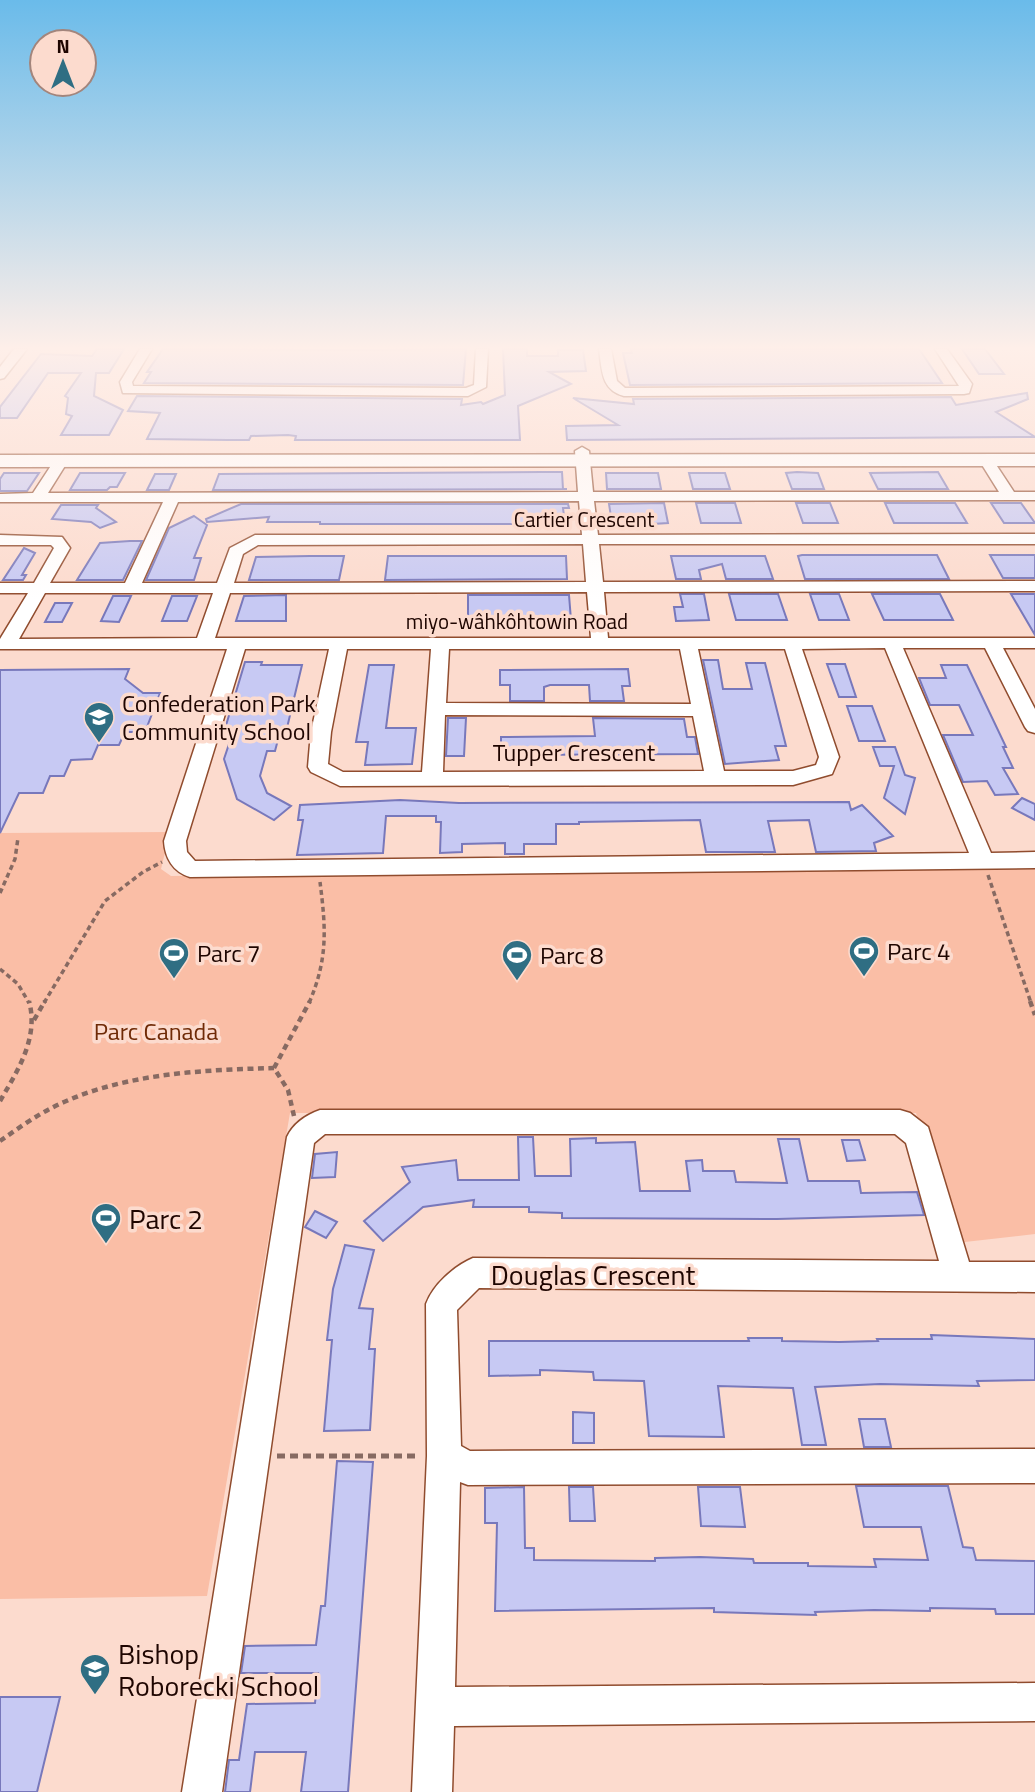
<svg xmlns="http://www.w3.org/2000/svg" width="1035" height="1792" font-family="'Titillium Web',sans-serif">
<rect width="100%" height="100%" fill="#fcdbce"/>
<polygon fill="#fabea6" points="170,832 161,869 171,876 1035,867 1035,1234 956,1243 916,1113 290,1113 207,1596 0,1599 0,833"/>
<g fill="#c7c9f3" stroke="#7878bb" stroke-width="2">
<polygon points="97,349 124,349 109,373 96,373 94,396 123,410 109,435 61,435 72,416 66,414 68,398 65,396 81,373 48,373 17,418 0,418 0,407 41,354 92,356"/>
<polygon points="163,349 364,350 466,349 463,385 144,383 151,372 147,372"/>
<polygon points="503,349 527,349 527,356 558,356 558,350 583,350 586,371 549,372 571,384 518,406 520,440 295,440 296,436 288,435 251,436 249,440 227,440 147,439 160,413 128,411 137,396 462,399 461,405 481,402 483,404 505,395"/>
<polygon points="631,349 919,349 942,383 630,385 623,353 632,353"/>
<polygon points="962,349 985,349 1004,374 979,374"/>
<polygon points="1027,393 1028,399 996,412 1035,437 567,440 566,426 618,425 573,398 634,404 633,399 951,397 956,405"/>
<polygon points="542,472 562,472 563,489 567,489 213,490 219,474"/>
<polygon points="797,472 818,473 824,489 792,489 786,473"/>
<polygon points="938,472 948,489 878,489 870,473"/>
<polygon points="4,473 39,473 27,491 0,491 0,479"/>
<polygon points="80,473 125,473 117,487 110,487 107,490 70,490"/>
<polygon points="606,473 658,473 661,489 607,489"/>
<polygon points="689,473 725,473 730,489 693,489"/>
<polygon points="155,474 176,474 169,490 147,490"/>
<polygon points="664,503 668,523 636,525 635,523 612,523 609,504"/>
<polygon points="696,503 735,503 741,523 701,523"/>
<polygon points="796,503 830,503 838,523 803,523"/>
<polygon points="885,503 955,503 967,523 894,523"/>
<polygon points="991,503 1021,503 1035,523 1004,523"/>
<polygon points="241,504 568,504 569,508 563,508 565,524 320,524 320,522 267,522 269,517 207,522 206,519"/>
<polygon points="61,505 98,505 96,508 116,522 100,528 91,522 52,519"/>
<polygon points="194,516 207,525 194,558 201,558 194,580 146,580 169,528"/>
<polygon points="130,541 142,541 123,580 77,580 100,543"/>
<polygon points="24,548 35,553 22,575 26,575 23,580 3,580"/>
<polygon points="802,555 937,555 949,579 805,579 798,556"/>
<polygon points="990,555 1035,555 1035,578 1003,578"/>
<polygon points="310,556 344,556 339,580 249,580 256,557"/>
<polygon points="388,556 566,556 567,579 385,580"/>
<polygon points="671,556 765,556 773,579 726,579 722,564 699,570 701,579 676,579"/>
<polygon points="680,594 704,594 709,620 676,621 674,607 683,607"/>
<polygon points="729,594 778,594 787,620 736,620"/>
<polygon points="810,594 839,594 849,620 819,620"/>
<polygon points="872,594 940,594 953,620 884,620"/>
<polygon points="1011,594 1035,594 1035,635"/>
<polygon points="286,595 286,621 236,621 244,596"/>
<polygon points="468,595 569,595 571,620 468,622"/>
<polygon points="113,596 131,596 119,622 101,621"/>
<polygon points="172,596 197,596 187,621 162,621"/>
<polygon points="55,603 72,603 62,622 45,622"/>
<polygon points="703,660 718,660 723,689 752,689 746,663 765,663 786,746 775,746 779,760 725,764"/>
<polygon points="245,662 262,662 261,665 302,665 286,732 280,732 275,751 267,751 260,776 267,793 291,806 274,820 237,799 224,759 233,732 224,732"/>
<polygon points="827,664 845,664 856,697 839,697"/>
<polygon points="369,665 394,665 386,728 416,728 412,764 365,765 368,742 356,742"/>
<polygon points="941,665 967,665 1006,747 1003,747 1013,768 1003,768 1018,794 995,795 987,781 963,782 943,735 973,735 959,705 930,705 919,678 946,678"/>
<polygon points="129,669 125,679 143,693 160,693 145,732 125,732 119,745 98,745 92,759 71,760 64,776 50,776 43,793 19,793 0,833 0,670"/>
<polygon points="628,669 630,686 622,686 624,701 590,701 589,685 550,685 544,687 544,701 510,701 510,685 500,685 500,670"/>
<polygon points="847,706 872,706 885,741 859,741"/>
<polygon points="448,718 466,718 464,756 446,756"/>
<polygon points="593,718 684,719 687,737 695,737 698,754 501,755 501,737 595,736"/>
<polygon points="873,747 895,747 905,775 915,778 905,814 884,798 894,766 880,766"/>
<polygon points="1022,798 1035,804 1035,820 1012,808"/>
<polygon points="400,800 459,803 849,802 851,810 862,805 893,836 874,843 876,851 816,852 809,820 768,821 775,852 706,852 700,820 579,822 579,824 556,824 556,844 524,844 524,854 505,854 505,843 462,844 462,852 440,853 441,822 436,822 436,816 386,816 383,853 297,855 303,820 298,820 300,805"/>
<polygon points="518,1137 533,1137 535,1176 571,1176 570,1139 596,1138 596,1143 635,1142 640,1191 690,1191 686,1161 702,1160 703,1171 734,1171 736,1182 787,1183 778,1139 799,1139 808,1181 859,1181 861,1193 917,1192 924,1215 777,1219 562,1218 562,1213 529,1212 529,1207 473,1207 474,1200 423,1207 383,1241 364,1221 410,1182 402,1167 456,1160 458,1180 519,1180"/>
<polygon points="842,1140 859,1140 865,1160 847,1161"/>
<polygon points="337,1152 335,1177 312,1178 315,1154"/>
<polygon points="315,1211 337,1222 326,1238 305,1227"/>
<polygon points="345,1245 374,1250 359,1308 373,1309 369,1349 375,1349 370,1430 324,1431 332,1340 327,1340 333,1289"/>
<polygon points="931,1335 1035,1339 1035,1380 977,1381 979,1386 880,1384 815,1387 826,1445 802,1445 793,1388 718,1386 724,1437 649,1436 644,1381 594,1380 593,1372 540,1370 540,1375 489,1376 489,1341 749,1341 748,1338 782,1338 782,1341 839,1342 878,1341 877,1339 932,1339"/>
<polygon points="573,1412 594,1413 594,1443 573,1443"/>
<polygon points="859,1419 885,1419 891,1447 864,1447"/>
<polygon points="337,1461 373,1462 348,1792 301,1792 306,1752 255,1752 250,1792 225,1792 229,1760 239,1760 247,1704 315,1703 318,1673 241,1673 245,1646 316,1645 321,1606 325,1606"/>
<polygon points="856,1486 948,1486 963,1547 973,1548 976,1560 1035,1561 1035,1614 996,1614 995,1609 930,1608 930,1611 874,1610 815,1612 816,1615 714,1612 714,1608 495,1611 497,1523 485,1523 485,1488 524,1487 525,1548 534,1548 534,1560 655,1561 655,1558 700,1557 753,1559 754,1563 808,1563 808,1566 876,1567 874,1559 928,1560 921,1527 864,1527"/>
<polygon points="569,1487 593,1487 595,1521 570,1521"/>
<polygon points="698,1487 740,1487 745,1527 701,1526"/>
<polygon points="0,1697 60,1697 37,1792 0,1792"/>
</g>
<g fill="none" stroke-linecap="round" stroke-linejoin="round">
<g stroke="#904c2e" stroke-width="3">
<g id="minor">
<polygon points="14,349 27,349 4,378 0,379 0,367"/>
<polygon points="140,349 152,349 132,382 133,386 466,388 474,385 476,349 488,349 486,387 468,396 123,393 120,382"/>
<path d="M599,349h12l6,32 8,7 334,-2 -24,-37h12l25,35 -3,9 -5,1 -340,2c-23,-6 -22,-26 -25,-47z"/>
<path d="M582,447l7,4 4,41h406l-20,-32 7,-4 5,1 23,35h21v8l-441,1 4,34 437,-1v10h-436l4,38 432,-1v10l-431,1 4,46h427v10h-32l32,61v24l-7,-2 -3,-4 -40,-79h-82l88,205 44,-1v16l-845,9c-17,-5 -25,-19 -26,-36l63,-192h-227v-10l28,-46h-28v-10h34l20,-35 -3,-3h-51v-10l62,2 8,11 -20,35h75l38,-81h-163v-8l33,-1 23,-35h10l2,3 -20,32 530,-1 -3,-41zM579,501l3,34h-327l-25,13 -13,35h-75l36,-81zM583,544l3,38 -352,1 9,-29 15,-9zM587,592l4,46h-376l15,-45zM45,593h168l-16,45 -178,1zM885,648l84,205 -774,8 -8,-9 -1,-11 59,-192h84l-18,83 -3,35 3,5 29,14 453,-1 39,-11 7,-17 -37,-108zM347,649h84l-9,123h-79l-15,-8 3,-32zM449,649h231l11,55 -245,-1zM698,649h87l34,108 -3,8 -23,6h-69zM445,715l248,1 11,55 -261,1z"/>
<path d="M320,1110h580l10,3 18,14 41,135h66v30l-556,-4 -22,22 4,136 9,5 565,-2v34l-567,2 -8,-3 -5,205 580,-4v38l-581,5 -2,66h-40l15,-336 -1,-152c7,-19 28,-38 47,-46l466,3 -33,-118 -11,-9h-570l-11,9 -92,649h-40l105,-655c6,-13 19,-22 33,-27z"/>
</g>
</g>
<g stroke="#904c2e" stroke-width="3">
<polygon id="major" points="1035,454 1035,466 0,467 0,455"/>
</g>
<g stroke="#876a62" stroke-width="3.5" stroke-dasharray="5 3.5" stroke-linecap="butt">
<polyline points="988,875 1031,1003"/>
<polyline points="0,893 15,859 18,838"/>
<polyline points="0,969 18,984 29,1003"/>
<polyline points="44,1003 105,901 143,872 162,862"/>
<path d="M309,1003c19,-44 17,-74 11,-121"/>
</g>
<g stroke="#876a62" stroke-width="4.5" stroke-dasharray="6 4.5" stroke-linecap="butt">
<polyline points="1030,1001 1035,1015"/>
<polyline points="34,1020 45,1001"/>
<polyline points="274,1068 310,1001"/>
<path d="M0,1101c18,-31 39,-63 29,-100"/>
<path d="M0,1141c20,-14 41,-29 64,-39 65,-29 140,-32 210,-34l14,22 6,26"/>
</g>
<polyline stroke="#876a62" stroke-width="5" stroke-dasharray="8 5" stroke-linecap="butt" points="277,1456 420,1456"/>
<use href="#minor" fill="#fff" fill-rule="evenodd"/>
<use href="#major" fill="#fff" fill-rule="evenodd"/>
</g>
<linearGradient id="sky" x2="0" y2="1"><stop stop-color="#6abbea"/><stop offset="0.58" stop-color="#feefe9"/><stop offset="1" stop-color="#feefe9" stop-opacity="0"/></linearGradient>
<rect width="1035" height="600" fill="url(#sky)"/>
<defs>
<g id="school-pin" transform="scale(1.575)"><path d="M0 17L-7.5 6A9.5 9.5 0 1 1 7.5 6Z" fill="#2f6e83" stroke="#fcdbce"/><path d="M0-5L7-2L0 1L-7-2ZM-4 1L0 2.5L4 1V4Q0 6-4 4Z" fill="#fff"/></g>
<g id="stadium-pin" transform="scale(1.575)"><path d="M0 17L-7.5 6A9.5 9.5 0 1 1 7.5 6Z" fill="#2f6e83" stroke="#fcdbce"/><path d="M0-5a6.5 5 0 1 0 0 10a6.5 5 0 1 0 0-10ZM-3.5-1.8h7v3.6h-7Z" fill="#fff"/></g>
</defs>
<g fill-rule="evenodd">
<use href="#school-pin" x="99" y="717"/>
<use href="#stadium-pin" x="864" y="951"/>
<use href="#stadium-pin" x="174" y="953"/>
<use href="#stadium-pin" x="517" y="955"/>
<use href="#stadium-pin" x="106" y="1218"/>
<use href="#school-pin" x="95" y="1669"/>
</g>
<g text-anchor="middle" dominant-baseline="central" stroke-width="7" stroke-linejoin="round" paint-order="stroke">
<g font-size="21" fill="#1e0500" stroke="#fcdbce">
<text x="584" y="519">Cartier Crescent</text>
<text x="517" y="621">miyo-wâhkôhtowin Road</text>
</g>
<g font-size="24" fill="#1e0500" stroke="#fcdbce" text-anchor="start">
<text x="122" y="703">Confederation Park<tspan x="122" dy="28">Community School</tspan></text>
<text x="887" y="951">Parc 4</text>
<text x="197" y="953">Parc 7</text>
<text x="540" y="955">Parc 8</text>
</g>
<g font-size="24" fill="#1e0500" stroke="#fcdbce">
<text x="574" y="752">Tupper Crescent</text>
</g>
<g font-size="24" fill="#6f2a06" stroke="#fcdbce">
<text x="156" y="1031">Parc Canada</text>
</g>
<g font-size="28" fill="#1e0500" stroke="#fcdbce" text-anchor="start">
<text x="129" y="1218">Parc 2</text>
<text x="118" y="1653">Bishop<tspan x="118" dy="32">Roborecki School</tspan></text>
</g>
<g font-size="28" fill="#1e0500" stroke="#fcdbce">
<text x="593" y="1274">Douglas Crescent</text>
</g>
</g>
<g transform="translate(63 63)"><circle r="33" fill="#fcdbce" stroke="#a3857c" stroke-width="2"/>
<path d="M0-5L12 26L0 18L-12 26Z" fill="#2f6e83"/>
<text y="-10" font-size="19" font-weight="bold" text-anchor="middle" fill="#1e0500">N</text>
</g>
</svg>
